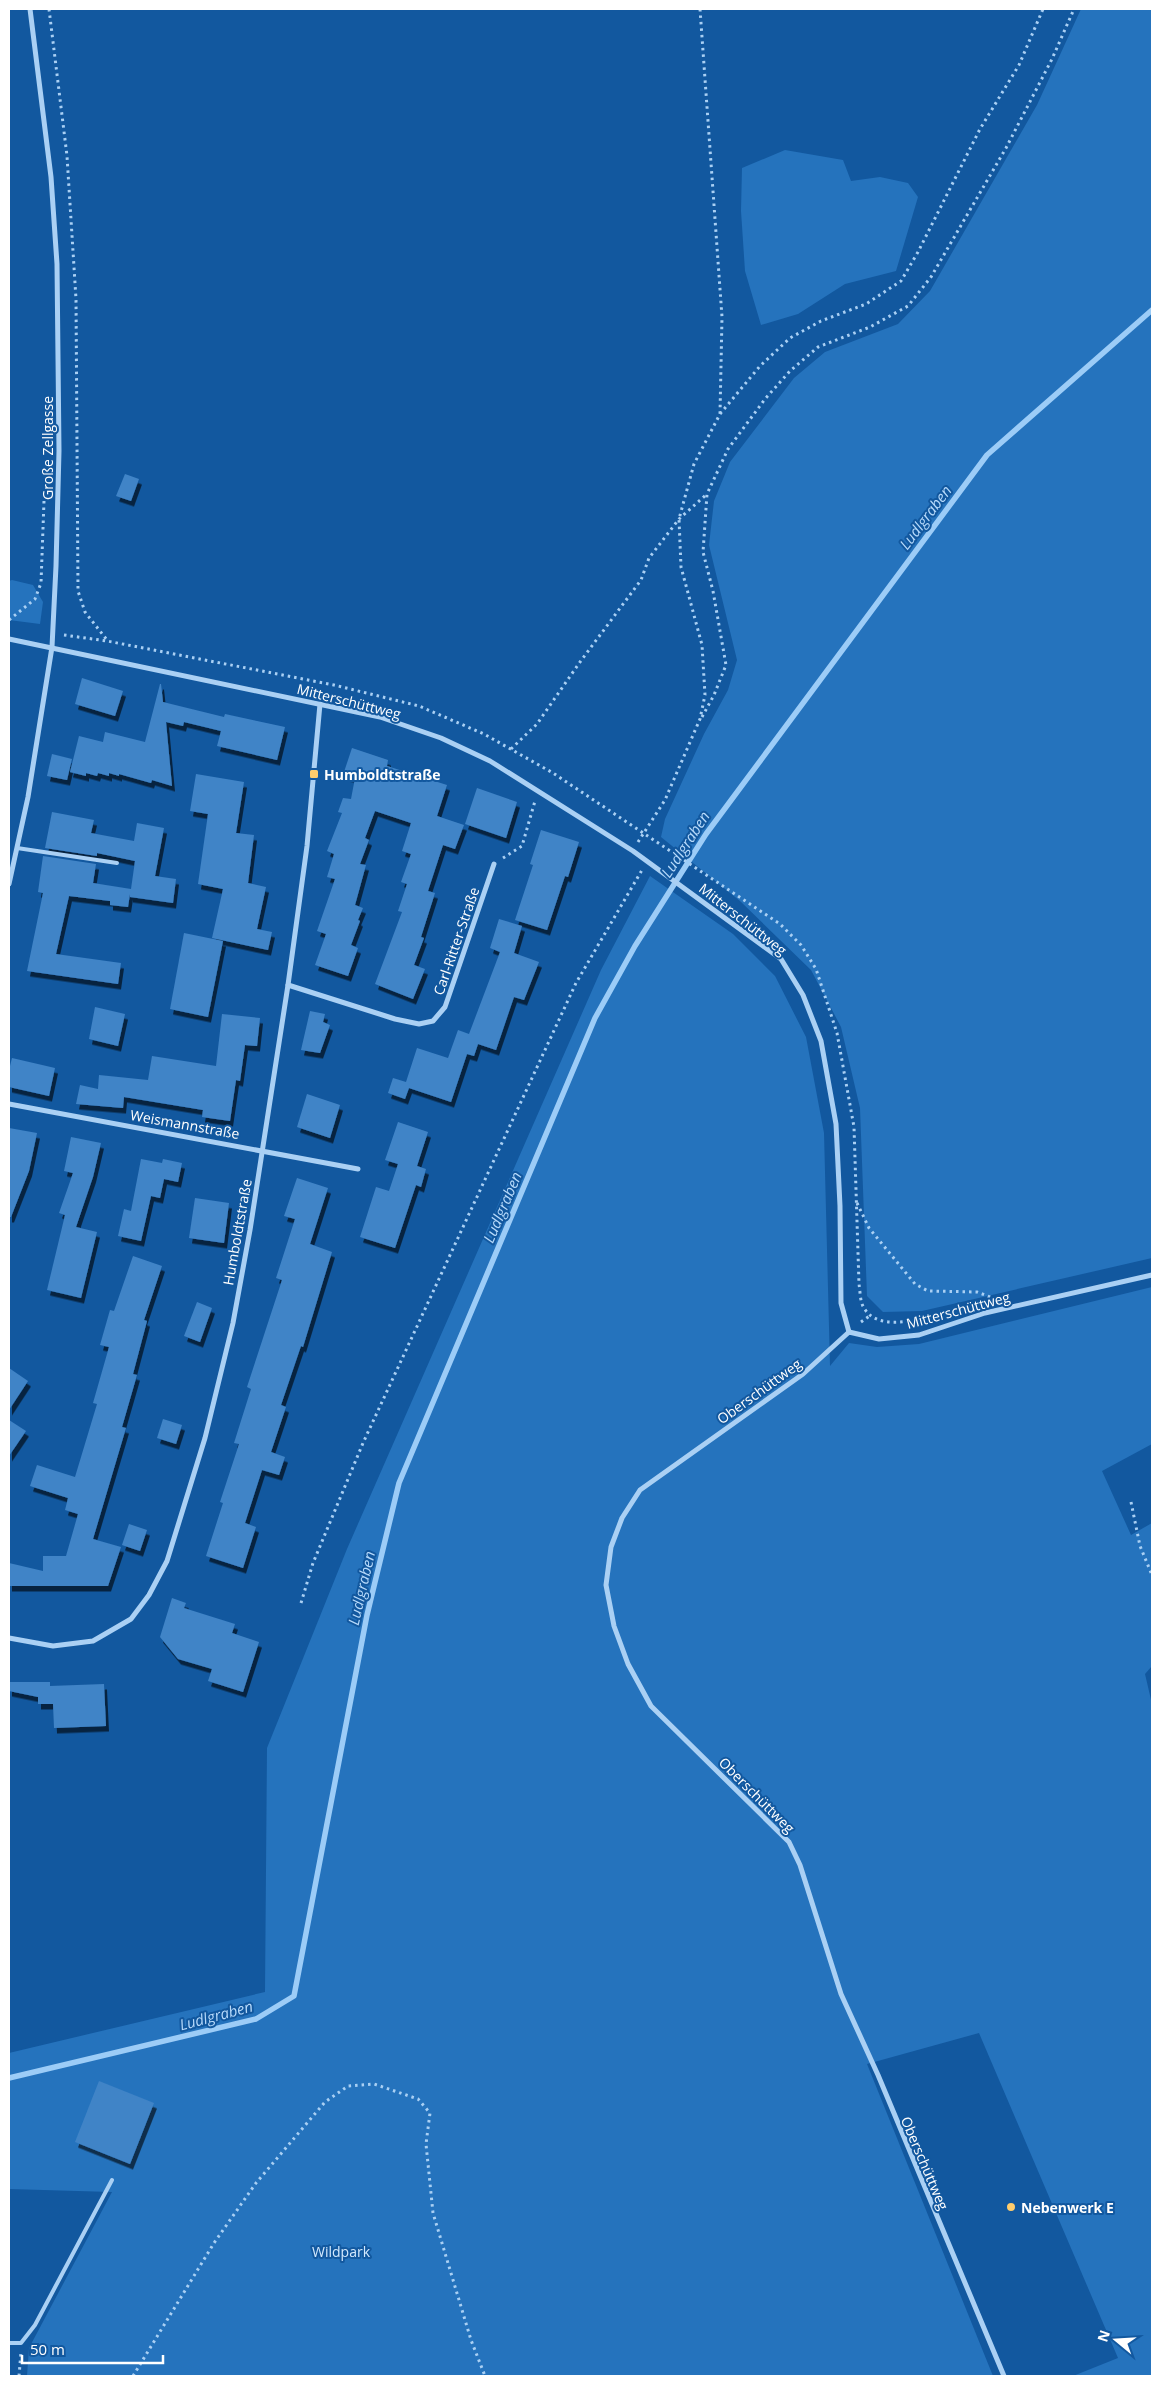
<svg xmlns="http://www.w3.org/2000/svg" width="1161" height="2385" font-family="'Open Sans',sans-serif">
<defs>
<filter id="shadow"><feDropShadow dx="3" dy="5.5" stdDeviation="0" flood-color="#0009"/></filter>
</defs>
<rect width="100%" height="100%" fill="#12589f"/>
<g fill="#2573bd">
<polygon points="1081,9 1152,9 1152,1258 922,1311 883,1312 867,1296 860,1108 841,1027 811,970 740,901 661,837 665,819 704,734 728,690 737,660 709,545 714,501 730,462 794,378 825,352 898,324 930,291 1037,105"/>
<polygon points="785,150 843,160 851,181 880,177 908,183 918,197 896,271 845,284 798,314 761,325 745,271 741,211 742,168"/>
<polygon points="12,580 33,585 43,602 40,624 9,620 9,581"/>
<polygon points="650,876 733,934 775,976 806,1037 824,1133 830,1366 849,1343 877,1347 919,1344 1152,1287 1152,1444 1102,1471 1131,1535 1152,1523 1152,1666 1145,1674 1152,1704 1152,2376 1073,2376 1118,2358 979,2033 867,2064 993,2376 27,2376 29,2348 112,2192 9,2189 9,2053 265,1992 267,1748 347,1549 601,970"/>
</g>
<g fill="none" stroke-linecap="round" stroke-linejoin="round">
<polyline stroke="#9cccf7" stroke-width="5.5" points="9,2078 256,2019 294,1996 367,1615 399,1483 595,1018 635,946 706,834 987,455 1152,310"/>
</g>
<g fill="#4084c7" filter="url(#shadow)">
<polygon points="125,474 139,479 131,501 116,496"/>
<polygon points="82,678 123,691 115,716 75,704"/>
<polygon points="160,684 161,684 163,702 224,717 225,714 285,727 277,760 217,746 221,731 184,722 183,726 166,722 172,786 152,780 151,783 119,774 119,776 109,773 109,776 98,773 97,776 86,773 86,776 70,772 79,736 103,742 105,732 145,742"/>
<polygon points="352,748 388,760 387,766 447,785 437,816 464,825 455,849 443,845 428,891 435,893 421,937 424,938 414,965 425,969 413,999 375,984 402,912 398,911 407,884 401,882 411,854 402,851 411,823 375,811 365,838 369,840 360,864 366,865 355,905 363,908 358,920 360,921 351,945 358,948 348,976 315,965 326,934 317,931 335,879 327,877 334,854 327,851 342,813 338,812 343,798 351,799 355,778 343,775"/>
<polygon points="52,754 72,759 67,780 47,776"/>
<polygon points="196,774 244,782 236,833 254,835 248,883 266,887 257,929 272,932 268,950 212,938 223,889 198,884 208,814 190,811"/>
<polygon points="477,788 517,802 506,838 465,824"/>
<polygon points="52,812 94,820 91,833 134,841 137,823 164,828 155,876 176,879 173,903 130,897 130,894 128,907 110,905 110,901 69,896 56,954 121,963 118,984 27,971 43,893 38,892 43,856 96,864 93,883 131,889 135,861 97,853 97,856 45,848"/>
<polygon points="541,830 579,842 568,877 565,876 547,930 515,920 533,865 530,864"/>
<polygon points="499,919 522,926 514,953 539,962 524,1000 514,997 496,1050 478,1044 474,1056 467,1054 451,1102 409,1088 405,1099 388,1093 393,1078 406,1082 417,1048 448,1058 458,1030 469,1034 500,952 490,948"/>
<polygon points="184,933 223,941 208,1017 170,1009"/>
<polygon points="95,1007 125,1014 118,1046 89,1039"/>
<polygon points="310,1011 325,1014 323,1022 330,1025 320,1053 301,1050"/>
<polygon points="222,1014 260,1018 257,1046 245,1045 240,1081 236,1080 230,1121 202,1117 203,1110 124,1097 123,1108 76,1104 80,1085 98,1089 99,1075 148,1080 152,1056 216,1066"/>
<polygon points="12,1058 55,1068 49,1096 9,1087 9,1070"/>
<polygon points="307,1094 340,1105 330,1138 297,1127"/>
<polygon points="398,1122 428,1132 417,1166 426,1169 421,1187 416,1185 395,1248 360,1237 376,1187 389,1191 398,1164 385,1160"/>
<polygon points="9,1128 37,1133 29,1171 11,1217 9,1217"/>
<polygon points="71,1137 101,1143 93,1177 76,1227 97,1232 81,1298 47,1290 65,1215 59,1213 73,1173 64,1171"/>
<polygon points="141,1159 162,1163 163,1159 182,1163 178,1182 164,1179 160,1198 151,1196 141,1241 118,1236 124,1209 131,1211"/>
<polygon points="297,1178 328,1188 310,1244 332,1252 303,1347 301,1346 281,1405 286,1407 271,1452 285,1457 279,1475 262,1470 245,1523 256,1527 243,1568 206,1556 223,1503 220,1502 239,1444 234,1443 251,1389 247,1387 282,1280 276,1278 295,1219 284,1216"/>
<polygon points="195,1198 229,1203 224,1243 189,1238"/>
<polygon points="133,1256 162,1266 144,1320 147,1321 133,1374 137,1375 122,1427 126,1428 93,1539 121,1547 108,1586 9,1586 9,1563 43,1571 43,1556 66,1556 78,1514 65,1510 68,1498 30,1486 37,1465 75,1477 97,1404 93,1403 109,1347 100,1345 110,1310 114,1311"/>
<polygon points="197,1302 212,1308 200,1342 184,1336"/>
<polygon points="9,1368 28,1381 9,1410"/>
<polygon points="163,1419 182,1425 176,1444 157,1438"/>
<polygon points="9,1420 26,1431 9,1456"/>
<polygon points="129,1524 147,1530 140,1551 122,1545"/>
<polygon points="172,1598 186,1603 184,1608 235,1624 232,1633 259,1642 243,1692 208,1681 212,1669 178,1659 160,1637"/>
<polygon points="9,1682 50,1682 50,1686 104,1684 106,1726 54,1728 53,1704 38,1704 38,1697 9,1691"/>
<polygon points="99,2081 154,2103 130,2164 75,2142"/>
</g>
<g fill="none" stroke-linecap="round" stroke-linejoin="round">
<g stroke="#aad0f4" stroke-width="3" stroke-dasharray="2.5 4" stroke-linecap="butt">
<polyline points="49,9 67,156 76,299 78,591 85,612 107,640"/>
<polyline points="700,9 722,317 720,414"/>
<polyline points="9,620 35,599 41,583 44,501"/>
<path d="M64,635l43,6 227,44 85,21 65,28 69,39 227,151 21,21 15,24 21,64 17,94 5,157c1,6 1,14 3,20 12,29 53,16 75,11"/>
<polyline points="702,717 714,695 726,665 713,591 703,552 707,494 728,449 765,399 790,371 818,347 870,327 908,306 931,277 1006,148 1052,59 1074,9"/>
<polyline points="511,749 537,724 580,662 641,580 649,558 679,519 707,494"/>
<polyline points="638,842 665,800 700,719 705,695 702,645 681,567 679,519 694,464 720,414 760,366 790,338 821,321 866,304 901,281 918,252 980,129 1019,65 1043,9"/>
<polyline points="503,858 522,846 535,801"/>
<polyline points="857,1203 869,1228 915,1284 928,1291 977,1292 993,1298"/>
<polyline points="861,1322 871,1315"/>
<polyline points="1131,1502 1140,1546 1152,1575"/>
<polyline points="301,1603 313,1563 363,1443 576,983 642,870"/>
<polyline points="19,2376 21,2352"/>
<polyline points="133,2376 214,2243 256,2183 325,2102 348,2086 374,2084 418,2099 430,2113 426,2144 433,2213 471,2340 485,2376"/>
</g>
<g stroke="#aad0f4" stroke-width="4">
<polyline points="17,848 117,863"/>
<polyline points="9,2343 21,2343 35,2325 112,2180"/>
</g>
<g stroke="#aad0f4" stroke-width="5">
<polyline points="9,639 380,717 441,738 490,761 633,851 781,959 803,995 821,1041 836,1124 840,1206 841,1303 849,1332"/>
<polyline points="9,884 28,797 52,647 56,566 59,451 57,264 51,177 30,9"/>
<polyline points="288,985 395,1019 419,1024 433,1021 445,1007 494,864"/>
<polyline points="9,1104 358,1169"/>
<polyline points="849,1332 803,1374 640,1490 622,1518 611,1547 606,1585 614,1626 628,1664 651,1706 789,1842 800,1865 841,1994 878,2075 1004,2376"/>
<polyline points="849,1332 879,1339 919,1335 985,1313 1152,1275"/>
<polyline points="9,1638 53,1646 93,1641 131,1619 149,1595 167,1561 205,1438 233,1323 250,1230 288,985 307,846 320,704"/>
</g>
</g>
<g fill="#ffcd6d" stroke="#12589f" stroke-width="2">
<rect x="309" y="769" width="10" height="10" rx="2.5"/>
<circle cx="1011" cy="2207" r="5"/>
</g>
<g text-anchor="middle" dominant-baseline="central" stroke-width="4" stroke-linejoin="round" paint-order="stroke">
<g font-size="14" fill="#fff" stroke="#12589f">
<text transform="translate(47 448) rotate(-90)">Große Zellgasse</text>
<text transform="translate(349 701) rotate(14)">Mitterschüttweg</text>
<text transform="translate(743 919) rotate(38)">Mitterschüttweg</text>
<text transform="translate(456 941) rotate(-71)">Carl-Ritter-Straße</text>
<text transform="translate(185 1124) rotate(10)">Weismannstraße</text>
<text transform="translate(237 1232) rotate(-80)">Humboldtstraße</text>
<text transform="translate(958 1310) rotate(-15)">Mitterschüttweg</text>
<text transform="translate(759 1391) rotate(-36)">Oberschüttweg</text>
<text transform="translate(757 1795) rotate(45)">Oberschüttweg</text>
<text transform="translate(925 2163) rotate(67)">Oberschüttweg</text>
</g>
<g font-size="14" font-weight="bold" fill="#fff" stroke="#12589f" text-anchor="start">
<text x="324" y="774">Humboldtstraße</text>
<text x="1021" y="2207">Nebenwerk E</text>
</g>
<g font-size="14" fill="#d3e9fe" stroke="#12589f">
<text x="341" y="2251">Wildpark</text>
</g>
<g font-size="15" font-style="italic" fill="#b7dafb" stroke="#12589f">
<text transform="translate(925 517) rotate(-53)">Ludlgraben</text>
<text transform="translate(685 844) rotate(-57)">Ludlgraben</text>
<text transform="translate(502 1207) rotate(-67)">Ludlgraben</text>
<text transform="translate(361 1588) rotate(-77)">Ludlgraben</text>
<text transform="translate(216 2015) rotate(-15)">Ludlgraben</text>
</g>
</g>
<rect width="1161" height="2385" fill="none" stroke="#ffffff" stroke-width="20"/>
<g transform="translate(1116 2340) rotate(288)" stroke="#12589f" stroke-width="4" paint-order="stroke">
<path d="M0-4L9 19L0 12L-9 19Z" fill="#ffffff"/>
<text y="-8" font-size="14" font-weight="bold" text-anchor="middle" fill="#ffffff">N</text>
</g>
<path d="M22 2355v8h141v-8" fill="none" stroke="#ffffff" stroke-width="2.5"/>
<text x="30" y="2355" font-size="15" fill="#ffffff" stroke="#12589f" stroke-width="4" paint-order="stroke">50 m</text>
</svg>
